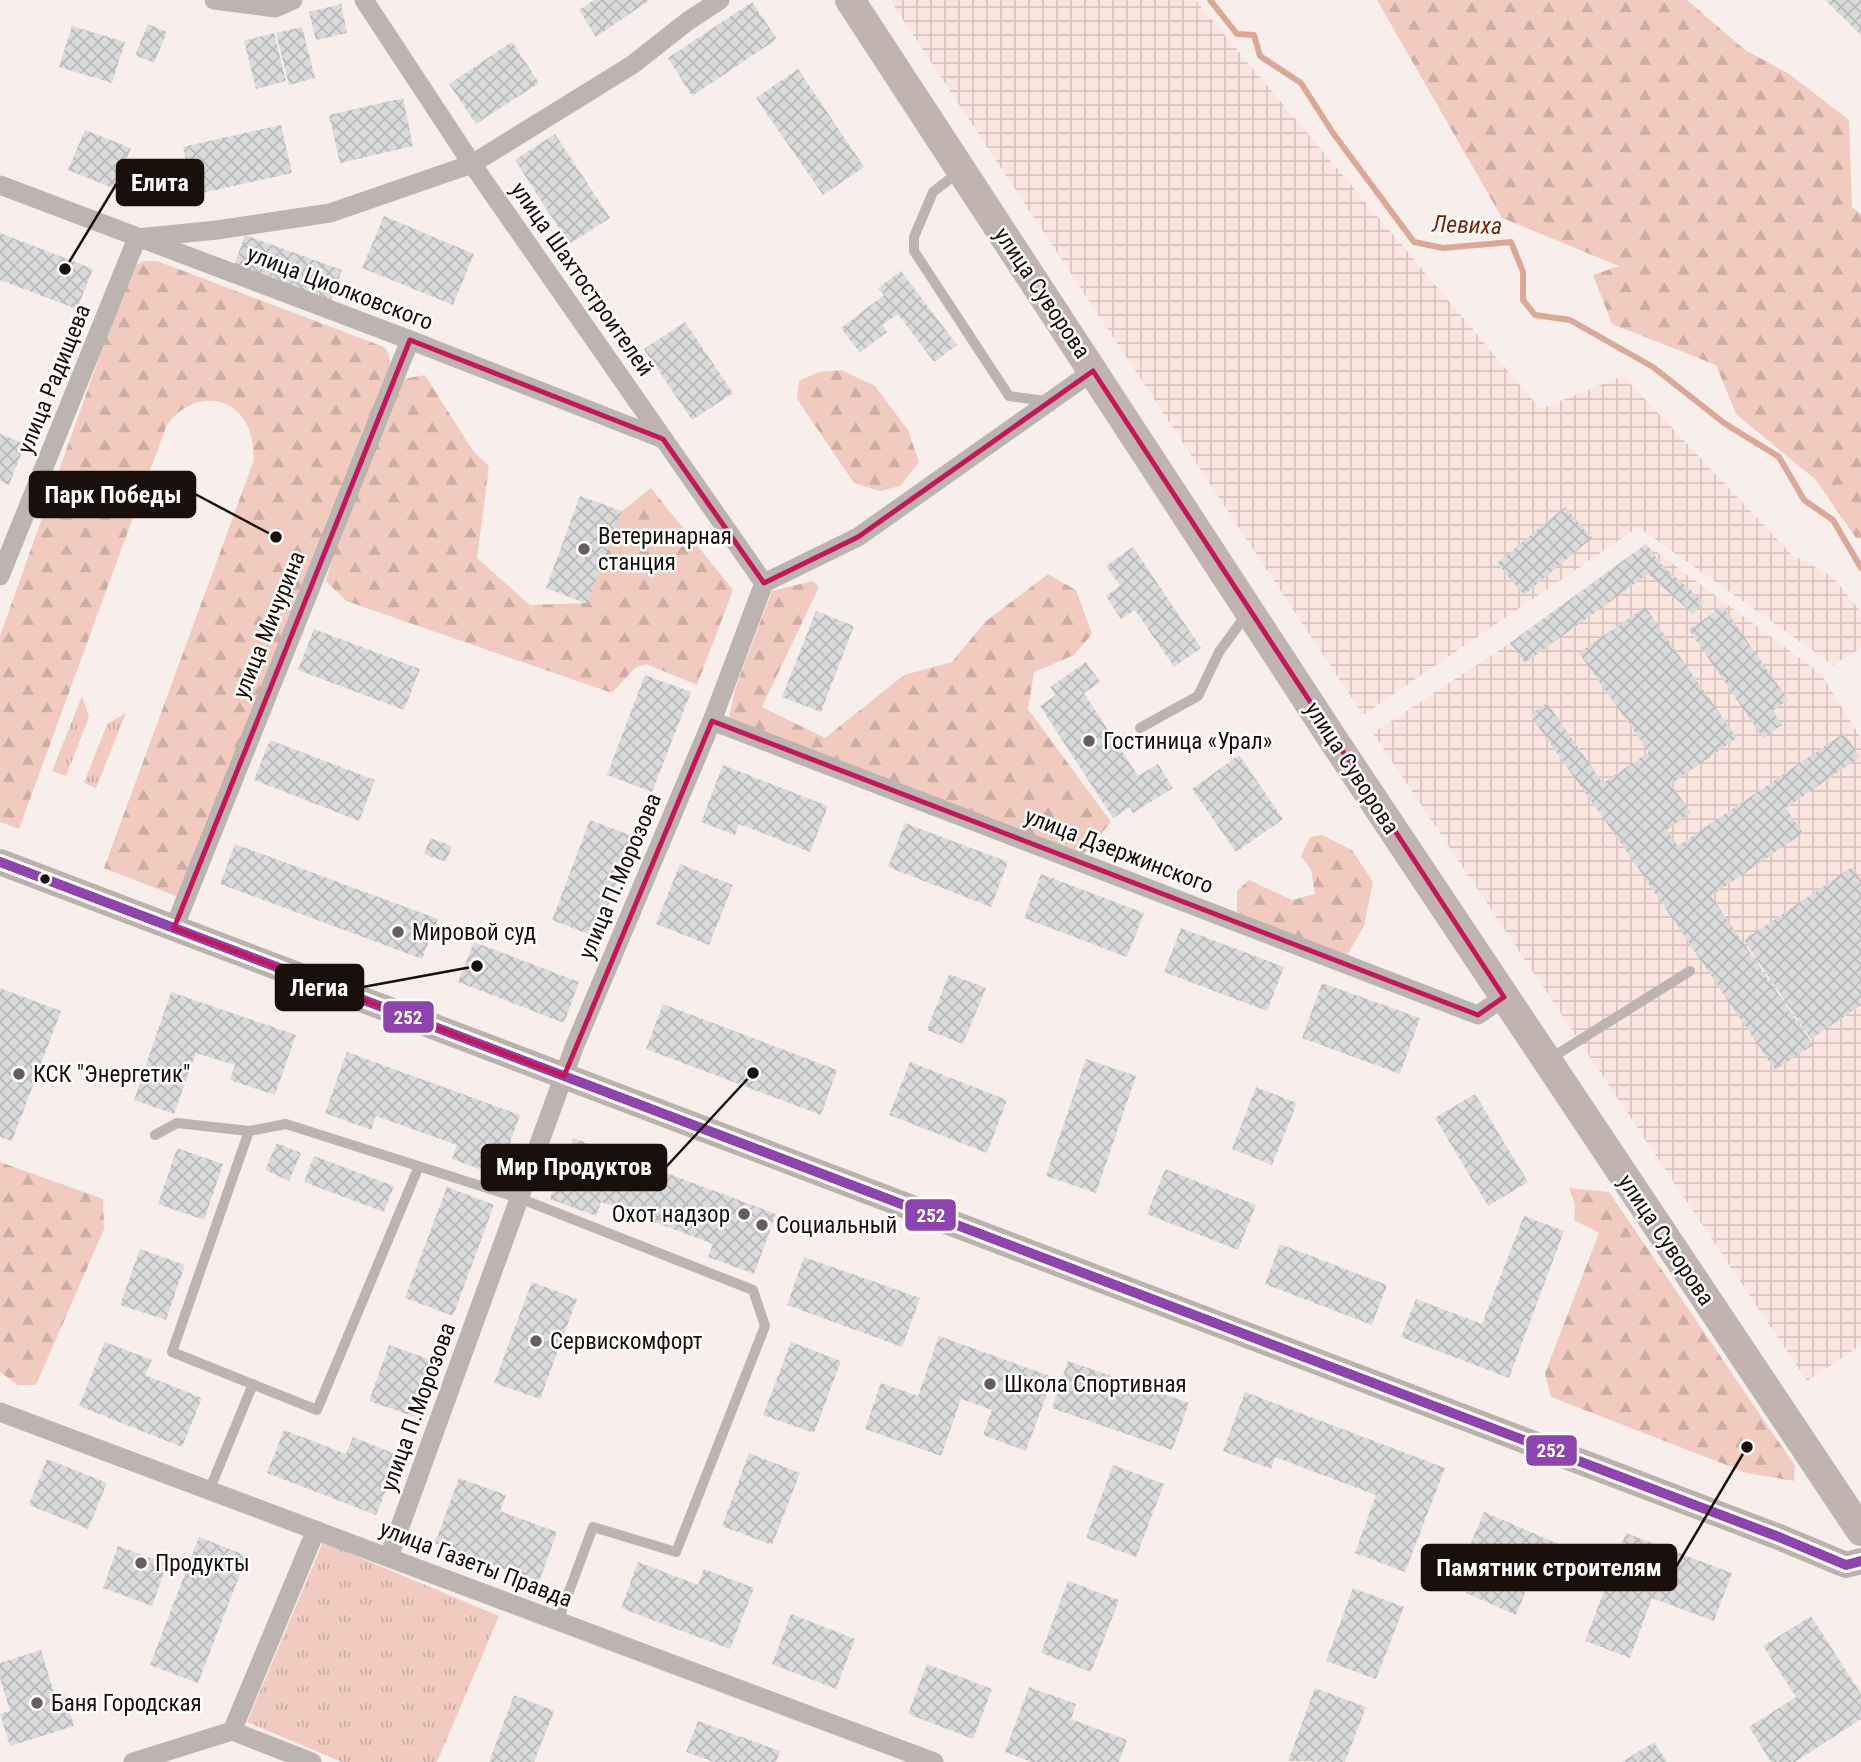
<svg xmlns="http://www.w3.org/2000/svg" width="1861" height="1762" font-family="'Roboto Condensed',sans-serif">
<defs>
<pattern id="industrial-grid" width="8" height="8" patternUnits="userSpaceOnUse" patternTransform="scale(1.75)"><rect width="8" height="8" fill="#fbe6df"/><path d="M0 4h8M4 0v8" fill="none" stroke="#d7c4be"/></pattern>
<pattern id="grass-tufts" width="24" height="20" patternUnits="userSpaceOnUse" patternTransform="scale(1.75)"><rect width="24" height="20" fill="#f1cbbf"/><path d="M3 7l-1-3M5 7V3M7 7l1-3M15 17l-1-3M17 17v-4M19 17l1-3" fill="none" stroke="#ceada3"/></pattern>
<pattern id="forest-firs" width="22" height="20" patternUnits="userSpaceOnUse" patternTransform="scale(1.75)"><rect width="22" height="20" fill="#f1cbbf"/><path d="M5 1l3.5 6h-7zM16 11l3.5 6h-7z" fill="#ceada3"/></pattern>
<pattern id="building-cross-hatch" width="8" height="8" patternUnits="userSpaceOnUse" patternTransform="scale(1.75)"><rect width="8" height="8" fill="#d9dadc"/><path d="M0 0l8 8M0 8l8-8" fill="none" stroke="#bababb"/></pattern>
</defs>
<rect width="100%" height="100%" fill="#f8efec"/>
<g fill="url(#industrial-grid)">
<polygon points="890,0 1195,0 1540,409 1623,376 1791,554 1832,576 1861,612 1861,648 1833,665 1638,527 1363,715"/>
<polygon points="1646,544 1821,674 1861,738 1861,1345 1807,1381 1373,733 1510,643"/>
</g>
<g fill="url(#grass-tufts)">
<polygon points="82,696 89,717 66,776 52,771"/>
<polygon points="126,713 96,788 84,783 107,724"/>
<polygon points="323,1542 499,1616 437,1762 342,1762 247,1722"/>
</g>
<g fill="url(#forest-firs)">
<polygon points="1377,0 1687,0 1745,50 1788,73 1849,120 1852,207 1861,214 1861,539 1856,538 1816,480 1736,414 1716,365 1612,324 1593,275 1619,266 1502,218"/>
<path d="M143,261h14l227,86 4,5 3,18 -205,530 -82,-32 150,-408c-1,-11 -1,-22 -6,-33 -17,-38 -63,-32 -82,0l-147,402 -19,-7v-186l125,-351 9,-18z"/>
<polygon points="841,370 875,386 908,430 919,462 900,486 880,491 854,483 797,399 799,381 819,372"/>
<polygon points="425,375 473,451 489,466 477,558 530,605 587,603 622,511 651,488 733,590 697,685 646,664 635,668 612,693 346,601 326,581 342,524 398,380"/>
<polygon points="1048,574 1076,590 1092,634 1074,655 1034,672 1028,709 1111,822 1082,856 729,718 735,689 772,591 813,581 819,587 762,707 825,738 904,675 952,662 985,622"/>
<polygon points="1322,835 1352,850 1373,882 1364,926 1346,957 1237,912 1237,891 1249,880 1292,900 1315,894 1311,870 1301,856 1310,837"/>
<polygon points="0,1162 103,1199 104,1229 36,1385 18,1385 0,1372"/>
<polygon points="1569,1188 1609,1192 1795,1466 1794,1481 1747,1473 1551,1397 1545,1373 1599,1233 1574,1220 1575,1205"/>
</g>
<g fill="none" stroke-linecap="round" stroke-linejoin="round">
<polyline stroke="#dba897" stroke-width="6" points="1210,0 1237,34 1254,35 1260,56 1301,83 1333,133 1414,242 1443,248 1511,242 1523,272 1523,300 1535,315 1570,320 1653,367 1724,423 1779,457 1804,500 1833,520 1861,568"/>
</g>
<g fill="url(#building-cross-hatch)">
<polygon points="594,0 650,0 596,37 579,10"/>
<polygon points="1825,0 1861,0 1861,35"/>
<polygon points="752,2 777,39 692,96 668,58"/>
<polygon points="341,4 347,33 316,40 309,12"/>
<polygon points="148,24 167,32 154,63 135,55"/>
<polygon points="72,26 125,42 112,83 59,67"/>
<polygon points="302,27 315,78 289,85 276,33"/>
<polygon points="274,33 286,81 256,89 244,41"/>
<polygon points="512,42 539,83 476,124 449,84"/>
<polygon points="798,69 864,167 823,195 756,98"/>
<polygon points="403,98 413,146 340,163 329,115"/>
<polygon points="281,125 292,173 193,195 183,147"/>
<polygon points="85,130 131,148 115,189 68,170"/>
<polygon points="555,134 610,218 569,244 515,160"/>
<polygon points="384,216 474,254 453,305 362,268"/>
<polygon points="0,233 93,269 77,309 0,280"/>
<polygon points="245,235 342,270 329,306 232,271"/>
<polygon points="901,271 957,345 934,362 898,314 882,325 887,332 860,353 841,328 884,295 878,288"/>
<polygon points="685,322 733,393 692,420 644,349"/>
<polygon points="0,434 25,444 9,485 0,481"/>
<polygon points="580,496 622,511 587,604 546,588"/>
<polygon points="1565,507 1592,538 1524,595 1497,563"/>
<polygon points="1646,544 1661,564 1704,602 1693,614 1648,574 1525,663 1510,643"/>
<polygon points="1133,547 1201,648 1174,667 1135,610 1121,619 1106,596 1120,586 1106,566"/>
<polygon points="1723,606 1788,700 1773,711 1782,725 1763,738 1689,630"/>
<polygon points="1645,607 1737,738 1671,784 1691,813 1667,830 1678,846 1844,733 1860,757 1786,808 1803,833 1711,896 1813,1045 1775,1070 1630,856 1530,715 1547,703 1603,783 1649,752 1579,653"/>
<polygon points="816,611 854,626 821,712 782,697"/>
<polygon points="314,629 420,669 404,710 298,670"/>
<polygon points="1086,662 1100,682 1084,693 1138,776 1158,764 1173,788 1133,813 1130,807 1113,818 1040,706 1056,695 1050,687"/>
<polygon points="645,675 691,692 652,792 607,775"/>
<polygon points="270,740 375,780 359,821 254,780"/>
<polygon points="1239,755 1283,819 1236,852 1192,789"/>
<polygon points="723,765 828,806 810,852 739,824 735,835 701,822"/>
<polygon points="590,820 635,837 596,937 552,920"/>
<polygon points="905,823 1008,862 991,907 888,867"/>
<polygon points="430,838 452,846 446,862 424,854"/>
<polygon points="235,844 438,919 422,959 220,884"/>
<polygon points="680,864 733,885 709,945 656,924"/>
<polygon points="1852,867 1861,880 1861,1005 1811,1039 1744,940"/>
<polygon points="1041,874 1144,913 1127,957 1024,918"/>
<polygon points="1181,928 1284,967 1267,1011 1164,972"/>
<polygon points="474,942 579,982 564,1023 458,982"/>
<polygon points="949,974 986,988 963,1044 927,1030"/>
<polygon points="1322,983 1420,1018 1400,1074 1302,1038"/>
<polygon points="0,988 61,1011 12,1141 0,1137"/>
<polygon points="171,992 296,1035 275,1095 230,1080 235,1065 196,1053 174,1114 134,1100"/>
<polygon points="663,1004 837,1070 821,1115 646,1049"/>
<polygon points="347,1052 520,1115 498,1176 452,1159 457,1145 376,1116 371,1130 325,1113"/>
<polygon points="1086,1059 1136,1076 1096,1193 1046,1176"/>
<polygon points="910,1062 1007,1100 987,1153 889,1115"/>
<polygon points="1256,1087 1297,1103 1272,1165 1232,1149"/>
<polygon points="1475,1094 1528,1182 1488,1206 1435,1118"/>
<polygon points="573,1138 776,1214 754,1274 708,1257 713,1244 601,1202 596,1216 550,1199"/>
<polygon points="277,1143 301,1153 289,1181 265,1170"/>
<polygon points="177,1148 223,1164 204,1220 158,1204"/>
<polygon points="314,1156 394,1186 384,1212 304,1182"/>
<polygon points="1165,1169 1256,1205 1238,1250 1147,1214"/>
<polygon points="447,1187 494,1205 453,1316 405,1298"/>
<polygon points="1524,1216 1564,1231 1509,1378 1401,1337 1416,1299 1482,1324"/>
<polygon points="1280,1244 1387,1285 1372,1325 1265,1284"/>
<polygon points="140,1249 185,1265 166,1320 120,1305"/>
<polygon points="804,1257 920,1298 902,1347 787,1305"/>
<polygon points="532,1282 577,1299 540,1399 494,1383"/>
<polygon points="939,1336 1053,1377 1026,1451 983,1435 992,1410 961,1399 941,1456 865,1429 881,1383 918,1396"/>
<polygon points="105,1342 152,1360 145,1375 202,1398 182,1447 79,1406"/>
<polygon points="791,1342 841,1361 814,1433 763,1415"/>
<polygon points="389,1345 434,1361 415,1417 369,1401"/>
<polygon points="1068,1361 1189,1403 1172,1450 1052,1408"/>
<polygon points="1245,1392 1445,1468 1405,1572 1355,1553 1376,1495 1275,1457 1271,1469 1223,1451"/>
<polygon points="284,1430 346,1454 353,1437 400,1456 376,1515 267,1473"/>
<polygon points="749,1453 800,1473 772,1545 722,1526"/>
<polygon points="47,1459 107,1483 88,1529 29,1505"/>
<polygon points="1113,1465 1164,1484 1136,1557 1086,1538"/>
<polygon points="459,1478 506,1495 500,1511 557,1532 539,1582 435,1543"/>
<polygon points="1484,1512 1561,1545 1545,1581 1532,1576 1516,1615 1466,1593 1482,1556 1468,1550"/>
<polygon points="1626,1533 1732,1573 1714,1621 1652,1598 1630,1658 1585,1641"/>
<polygon points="199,1537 247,1556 198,1683 150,1665"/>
<polygon points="118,1546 167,1564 152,1606 103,1588"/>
<polygon points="638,1562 698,1585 704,1569 754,1588 730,1649 621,1608"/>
<polygon points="1068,1581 1119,1600 1091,1672 1041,1653"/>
<polygon points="1353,1588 1404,1607 1376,1679 1326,1661"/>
<polygon points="791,1614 855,1639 836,1689 772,1664"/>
<polygon points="1811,1616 1861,1694 1861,1719 1795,1762 1771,1762 1749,1727 1796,1697 1763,1646"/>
<polygon points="41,1650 55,1696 64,1693 74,1726 10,1746 0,1714 10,1711 0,1678 0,1663"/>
<polygon points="927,1664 992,1689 973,1739 908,1714"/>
<polygon points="1029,1687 1076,1704 1071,1719 1127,1740 1119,1762 1032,1762 1005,1752"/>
<polygon points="1315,1688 1366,1707 1345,1762 1288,1761"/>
<polygon points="514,1695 554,1711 534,1762 489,1762"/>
<polygon points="698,1721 780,1751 776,1762 714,1762 686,1752"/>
<polygon points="1654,1742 1667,1762 1622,1762"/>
</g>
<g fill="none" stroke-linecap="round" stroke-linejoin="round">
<g stroke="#bdb3b0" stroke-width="10">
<polyline points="960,171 933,192 914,237 914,251 1009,396 1045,401"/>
<polyline points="1140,728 1198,696 1219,652 1246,615"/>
<polyline points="1551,1058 1690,971"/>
<polyline points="155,1135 177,1123 249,1131"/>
<polyline points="419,1166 317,1410 172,1352 249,1131 286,1124 519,1198 753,1290 765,1326 676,1552 593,1527 558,1621"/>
<polyline points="209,1491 253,1384"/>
</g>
<g stroke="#bdb3b0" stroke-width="19">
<polyline points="214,0 275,8 293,0"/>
<polyline points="364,0 472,164 764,583"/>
<polyline points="0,185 410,340 663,439"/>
<polyline points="0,576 137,238 217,230 330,213 472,164 632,65 688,21 720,0"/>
<polyline points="712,721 1478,1015 1504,997"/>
<polyline points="174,928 410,340"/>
<polyline points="0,1412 934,1762"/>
<polyline points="389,1557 575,1045 712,721 764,583 858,537 1093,371"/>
<polyline points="232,1731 312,1762"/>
<polyline points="133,1762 232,1731 316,1530"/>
</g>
<polyline stroke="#bdb1ad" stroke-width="26" points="0,862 1779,1537 1846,1565 1861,1561"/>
<polyline stroke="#c1b4b0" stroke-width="30" points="850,0 1334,741 1861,1531"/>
<g stroke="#fefefe" stroke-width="16">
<polyline id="bus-1" points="0,862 1779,1537 1846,1565 1861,1561"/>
</g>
<use href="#bus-1" stroke="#8e44ad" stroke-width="10"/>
</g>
<path fill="none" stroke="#c2185b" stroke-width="5" stroke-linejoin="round" d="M410,340l253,99 101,144 94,-46 235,-166 411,626 -26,18 -766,-294 -148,355 -390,-148z"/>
<g fill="#675d5a" stroke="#fefefe" stroke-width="2.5">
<circle cx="584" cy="549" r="7"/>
<circle cx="1089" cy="741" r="7"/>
<circle cx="398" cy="932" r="7"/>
<circle cx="19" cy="1074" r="7"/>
<circle cx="744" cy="1214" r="7"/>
<circle cx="762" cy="1225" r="7"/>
<circle cx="536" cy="1341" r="7"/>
<circle cx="990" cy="1384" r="7"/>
<circle cx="141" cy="1563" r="7"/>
<circle cx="37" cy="1703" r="7"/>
</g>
<circle fill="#190f0b" stroke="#fefefe" stroke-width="2.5" cx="45" cy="879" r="6"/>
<g text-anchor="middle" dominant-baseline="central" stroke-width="5" stroke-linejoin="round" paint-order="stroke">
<g font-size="23" fill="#190f0b" stroke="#fefefe">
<text transform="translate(582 279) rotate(55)">улица Шахтостроителей</text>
<text transform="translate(340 288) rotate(21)">улица Циолковского</text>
<text transform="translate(1042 293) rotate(56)">улица Суворова</text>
<text transform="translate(54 379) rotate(-68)">улица Радищева</text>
<text transform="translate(269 625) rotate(-68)">улица Мичурина</text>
<text transform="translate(1352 768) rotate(57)">улица Суворова</text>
<text transform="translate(1119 851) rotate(21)">улица Дзержинского</text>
<text transform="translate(620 876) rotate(-67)">улица П.Морозова</text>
<text transform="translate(1666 1240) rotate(56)">улица Суворова</text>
<text transform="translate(418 1407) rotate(-70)">улица П.Морозова</text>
<text transform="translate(476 1564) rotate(21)">улица Газеты Правда</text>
</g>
<g font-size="23" fill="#190f0b" stroke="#fefefe" text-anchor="start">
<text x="598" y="536">Ветеринарная<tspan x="598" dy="26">станция</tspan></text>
<text x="1103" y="741">Гостиница «Урал»</text>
<text x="412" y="932">Мировой суд</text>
<text x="33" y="1074">КСК "Энергетик"</text>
<text x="730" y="1214" text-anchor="end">Охот надзор</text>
<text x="776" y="1225">Социальный</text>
<text x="550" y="1341">Сервискомфорт</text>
<text x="1004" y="1384">Школа Спортивная</text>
<text x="155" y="1563">Продукты</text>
<text x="51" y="1703">Баня Городская</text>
</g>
<g font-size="24" font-style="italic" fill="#7b2909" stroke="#fefefe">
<text transform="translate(1467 225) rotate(2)">Левиха</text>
</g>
</g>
<path fill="none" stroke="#190f0b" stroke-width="2.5" d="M65 269L117 183M276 537L195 494M477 966L363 987M753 1073L666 1167M1747 1447L1676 1567"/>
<g fill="#190f0b" stroke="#fefefe" stroke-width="2.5">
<circle cx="65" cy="269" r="7"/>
<circle cx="276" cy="537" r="7"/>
<circle cx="477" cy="966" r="7"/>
<circle cx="753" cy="1073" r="7"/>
<circle cx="1747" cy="1447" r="7"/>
</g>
<g fill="#190f0b" stroke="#190f0b" stroke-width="2.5">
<rect x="117" y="160" width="86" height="45" rx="7"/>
<rect x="30" y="472" width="165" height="45" rx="7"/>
<rect x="276" y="965" width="87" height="45" rx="7"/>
<rect x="482" y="1145" width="184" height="45" rx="7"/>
<rect x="1422" y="1545" width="254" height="45" rx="7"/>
</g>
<g font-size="24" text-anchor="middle" font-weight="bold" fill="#fff">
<text x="160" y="191">Елита</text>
<text x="113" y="503">Парк Победы</text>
<text x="319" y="996">Легиа</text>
<text x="574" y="1175">Мир Продуктов</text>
<text x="1549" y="1576">Памятник строителям</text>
</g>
<g stroke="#fefefe" stroke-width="2.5">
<rect x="382" y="1000" width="53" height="34" rx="7" fill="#8e44ad"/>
<rect x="904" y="1198" width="53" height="34" rx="7" fill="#8e44ad"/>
<rect x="1525" y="1434" width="53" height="33" rx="7" fill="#8e44ad"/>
</g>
<g font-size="19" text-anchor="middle" font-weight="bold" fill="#fff">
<text x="408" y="1024">252</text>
<text x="931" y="1222">252</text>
<text x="1551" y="1457">252</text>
</g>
</svg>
